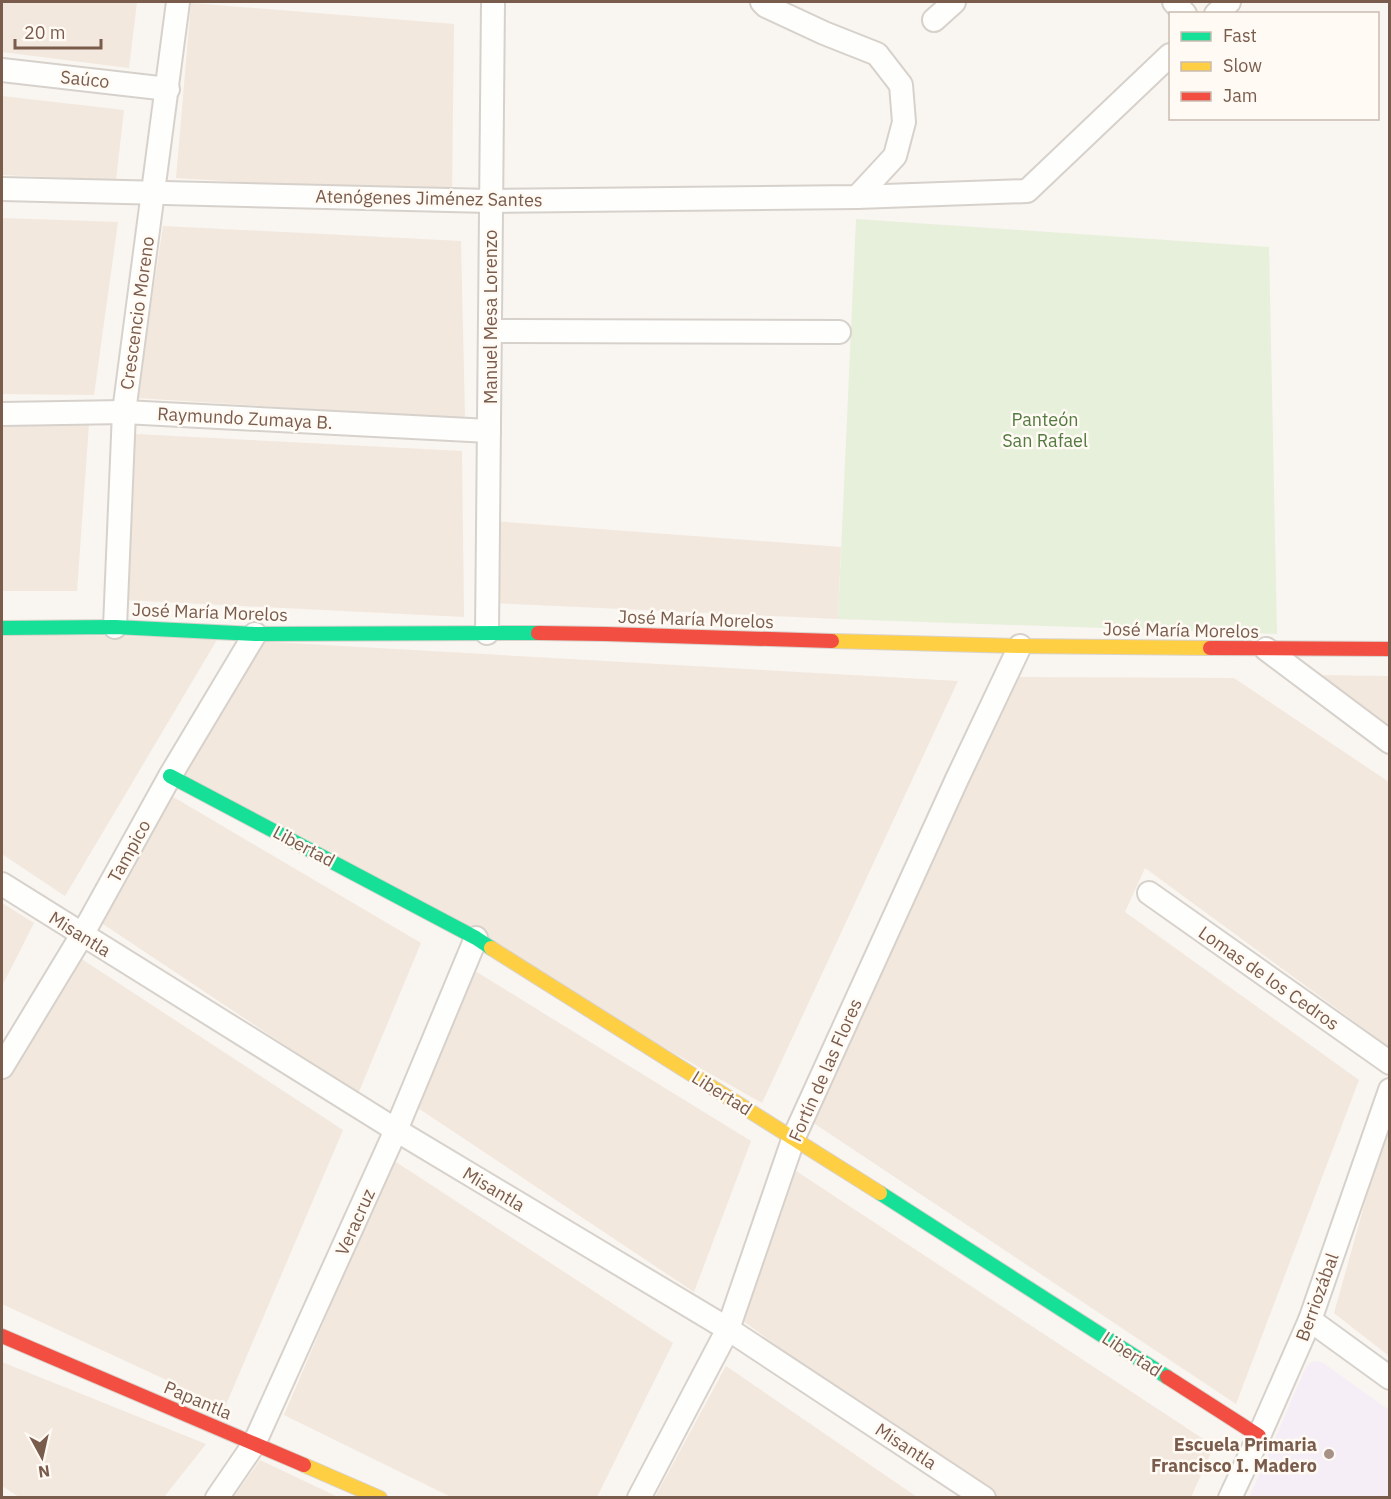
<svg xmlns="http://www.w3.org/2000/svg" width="1391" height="1499" font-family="'IBM Plex Sans',sans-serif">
<rect width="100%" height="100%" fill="#f9f5f0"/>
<g fill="#f2e8de">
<polygon points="2,2 137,2 129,68 2,52"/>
<polygon points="191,3 454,24 452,195 176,178"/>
<polygon points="2,96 124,110 116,180 2,175"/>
<polygon points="2,218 118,222 94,395 2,394"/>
<polygon points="163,226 461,241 465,419 137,398"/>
<polygon points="89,424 77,591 2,591 2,425"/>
<polygon points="135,434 462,451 464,617 123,600"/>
<polygon points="492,521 841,547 838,619 493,603"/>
<polygon points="2,634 218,638 65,896 2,854"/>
<polygon points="253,641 958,681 762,1103 179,773"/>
<polygon points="1310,675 1389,676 1389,731"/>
<polygon points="1012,677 1234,678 1389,782 1389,1047 1145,868 1125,912 1359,1080 1236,1404 809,1120"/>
<polygon points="170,795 421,943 358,1094 94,918"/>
<polygon points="2,903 34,923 2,986"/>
<polygon points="74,954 343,1130 225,1407 2,1304 2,1081"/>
<polygon points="475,971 751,1141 694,1292 415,1106"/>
<polygon points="1389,1117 1389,1356 1334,1313"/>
<polygon points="393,1160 673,1343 597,1497 451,1497 284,1415"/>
<polygon points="787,1165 1214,1446 1191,1497 987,1497 736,1316"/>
<polygon points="2,1362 206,1444 164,1497 19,1497 2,1486"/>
<polygon points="726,1366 917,1497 655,1497"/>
<polygon points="260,1460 340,1498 233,1498"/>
</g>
<polygon fill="#f6eef6" points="1313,1361 1322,1362 1389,1410 1389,1497 1249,1498 1306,1367"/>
<polygon fill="#e7f0db" points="856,219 1269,247 1277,634 838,619"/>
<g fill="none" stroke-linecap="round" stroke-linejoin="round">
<g stroke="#d7d1cb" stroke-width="26">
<g id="street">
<polyline points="762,2 766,6 824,33 877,54 901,85 904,122 895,156 857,197"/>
<polyline points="1174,2 1185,14"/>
<polyline points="1216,14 1229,2"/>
<polyline points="934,20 954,2"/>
<polyline points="2,70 168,89"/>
<polyline points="2,189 490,201 857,197 1027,191 1170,55"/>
<polyline points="490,331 839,332"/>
<polyline points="2,414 124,412 489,431"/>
<polyline points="115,627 124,412 178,2"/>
<polyline points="487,633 493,2"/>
<polyline points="1266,649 1390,742"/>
<polyline points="2,884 396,1130 728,1329 984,1498"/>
<polyline points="1149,893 1390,1063"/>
<polyline points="2,1067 82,935 170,776 255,634"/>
<polyline points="1310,1320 1390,1378"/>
<polyline points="217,1498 254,1444 396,1130 476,938"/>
<polyline points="639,1498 728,1329 794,1137 957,779 1020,646"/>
<polyline points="1230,1498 1259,1436 1310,1320 1390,1090"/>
</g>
</g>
<g stroke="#d9d2cb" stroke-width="16">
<g id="fast">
<polyline points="2,628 115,627 255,634 538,633"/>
<polyline points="170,776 476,938 491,948"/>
<polyline points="880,1193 1167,1377"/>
</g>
</g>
<g stroke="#d9d2cb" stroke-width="16">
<g id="slow">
<polyline points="832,641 1020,646 1210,648"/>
<polyline points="491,948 880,1193"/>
<polyline points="304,1465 380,1498"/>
</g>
</g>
<g stroke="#d9d2cb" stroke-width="16">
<g id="jam">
<polyline points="538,633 606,634 832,641"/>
<polyline points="1210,648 1390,649"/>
<polyline points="2,1336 304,1465"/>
<polyline points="1167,1377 1259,1436"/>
</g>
</g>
<use href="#street" stroke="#fefefd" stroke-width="22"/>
<use href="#fast" stroke="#16e098" stroke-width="14"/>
<use href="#slow" stroke="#ffcf43" stroke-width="14"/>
<use href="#jam" stroke="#f24e42" stroke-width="14"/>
</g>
<circle fill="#a69286" stroke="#fffaf3" stroke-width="2" cx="1329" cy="1454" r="6"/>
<g text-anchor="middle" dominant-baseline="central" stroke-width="5" stroke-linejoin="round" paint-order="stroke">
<g font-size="18" fill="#7a5c4d" stroke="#fffaf3">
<text transform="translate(85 79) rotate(6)">Saúco</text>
<text transform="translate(429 198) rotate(1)">Atenógenes Jiménez Santes</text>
<text transform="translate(137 313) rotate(-82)">Crescencio Moreno</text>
<text transform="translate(490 317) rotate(-90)">Manuel Mesa Lorenzo</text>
<text transform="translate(245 418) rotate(3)">Raymundo Zumaya B.</text>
<text transform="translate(210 612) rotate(2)">José María Morelos</text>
<text transform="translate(696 619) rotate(2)">José María Morelos</text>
<text transform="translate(1181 630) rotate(1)">José María Morelos</text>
<text transform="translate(304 846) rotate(28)">Libertad</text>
<text transform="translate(129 851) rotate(-61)">Tampico</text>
<text transform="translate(80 934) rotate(32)">Misantla</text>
<text transform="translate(1269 978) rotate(35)">Lomas de los Cedros</text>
<text transform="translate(825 1070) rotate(-66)">Fortín de las Flores</text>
<text transform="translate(722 1093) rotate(32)">Libertad</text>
<text transform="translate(494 1189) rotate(31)">Misantla</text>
<text transform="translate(355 1222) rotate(-66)">Veracruz</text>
<text transform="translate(1317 1297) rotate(-70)">Berriozábal</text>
<text transform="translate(1132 1354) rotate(33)">Libertad</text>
<text transform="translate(198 1400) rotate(23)">Papantla</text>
<text transform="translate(906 1446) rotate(33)">Misantla</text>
</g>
<g font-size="18" fill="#537a41" stroke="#fffaf3">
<text x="1045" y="419">Panteón<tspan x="1045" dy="21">San Rafael</tspan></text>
</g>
<g font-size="18" font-weight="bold" fill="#7a5c4d" stroke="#fffaf3" text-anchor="end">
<text x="1317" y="1444">Escuela Primaria<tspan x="1317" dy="21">Francisco I. Madero</tspan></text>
</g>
</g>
<rect width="1391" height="1499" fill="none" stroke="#7a5c4d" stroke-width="6"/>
<rect x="1169" y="12" width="210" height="108" fill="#fffaf3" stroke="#cabbb1" stroke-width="1.5"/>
<rect x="1181" y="32" width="30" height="9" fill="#16e098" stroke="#cabbb1" stroke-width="1.5"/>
<text x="1223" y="42" font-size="18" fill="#7a5c4d">Fast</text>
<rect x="1181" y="62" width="30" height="9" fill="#ffcf43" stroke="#cabbb1" stroke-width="1.5"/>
<text x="1223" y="72" font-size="18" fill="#7a5c4d">Slow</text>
<rect x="1181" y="92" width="30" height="9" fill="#f24e42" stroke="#cabbb1" stroke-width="1.5"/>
<text x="1223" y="102" font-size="18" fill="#7a5c4d">Jam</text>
<g transform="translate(42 1457) rotate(172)" stroke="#fffaf3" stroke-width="4.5" paint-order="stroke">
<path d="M0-4.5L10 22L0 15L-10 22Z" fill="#7a5c4d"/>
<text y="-9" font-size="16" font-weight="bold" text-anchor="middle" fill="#7a5c4d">N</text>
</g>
<path d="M15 39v9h86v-9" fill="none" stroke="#7a5c4d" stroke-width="3"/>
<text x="24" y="39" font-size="18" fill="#7a5c4d" stroke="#fffaf3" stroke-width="4.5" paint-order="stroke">20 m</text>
</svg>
